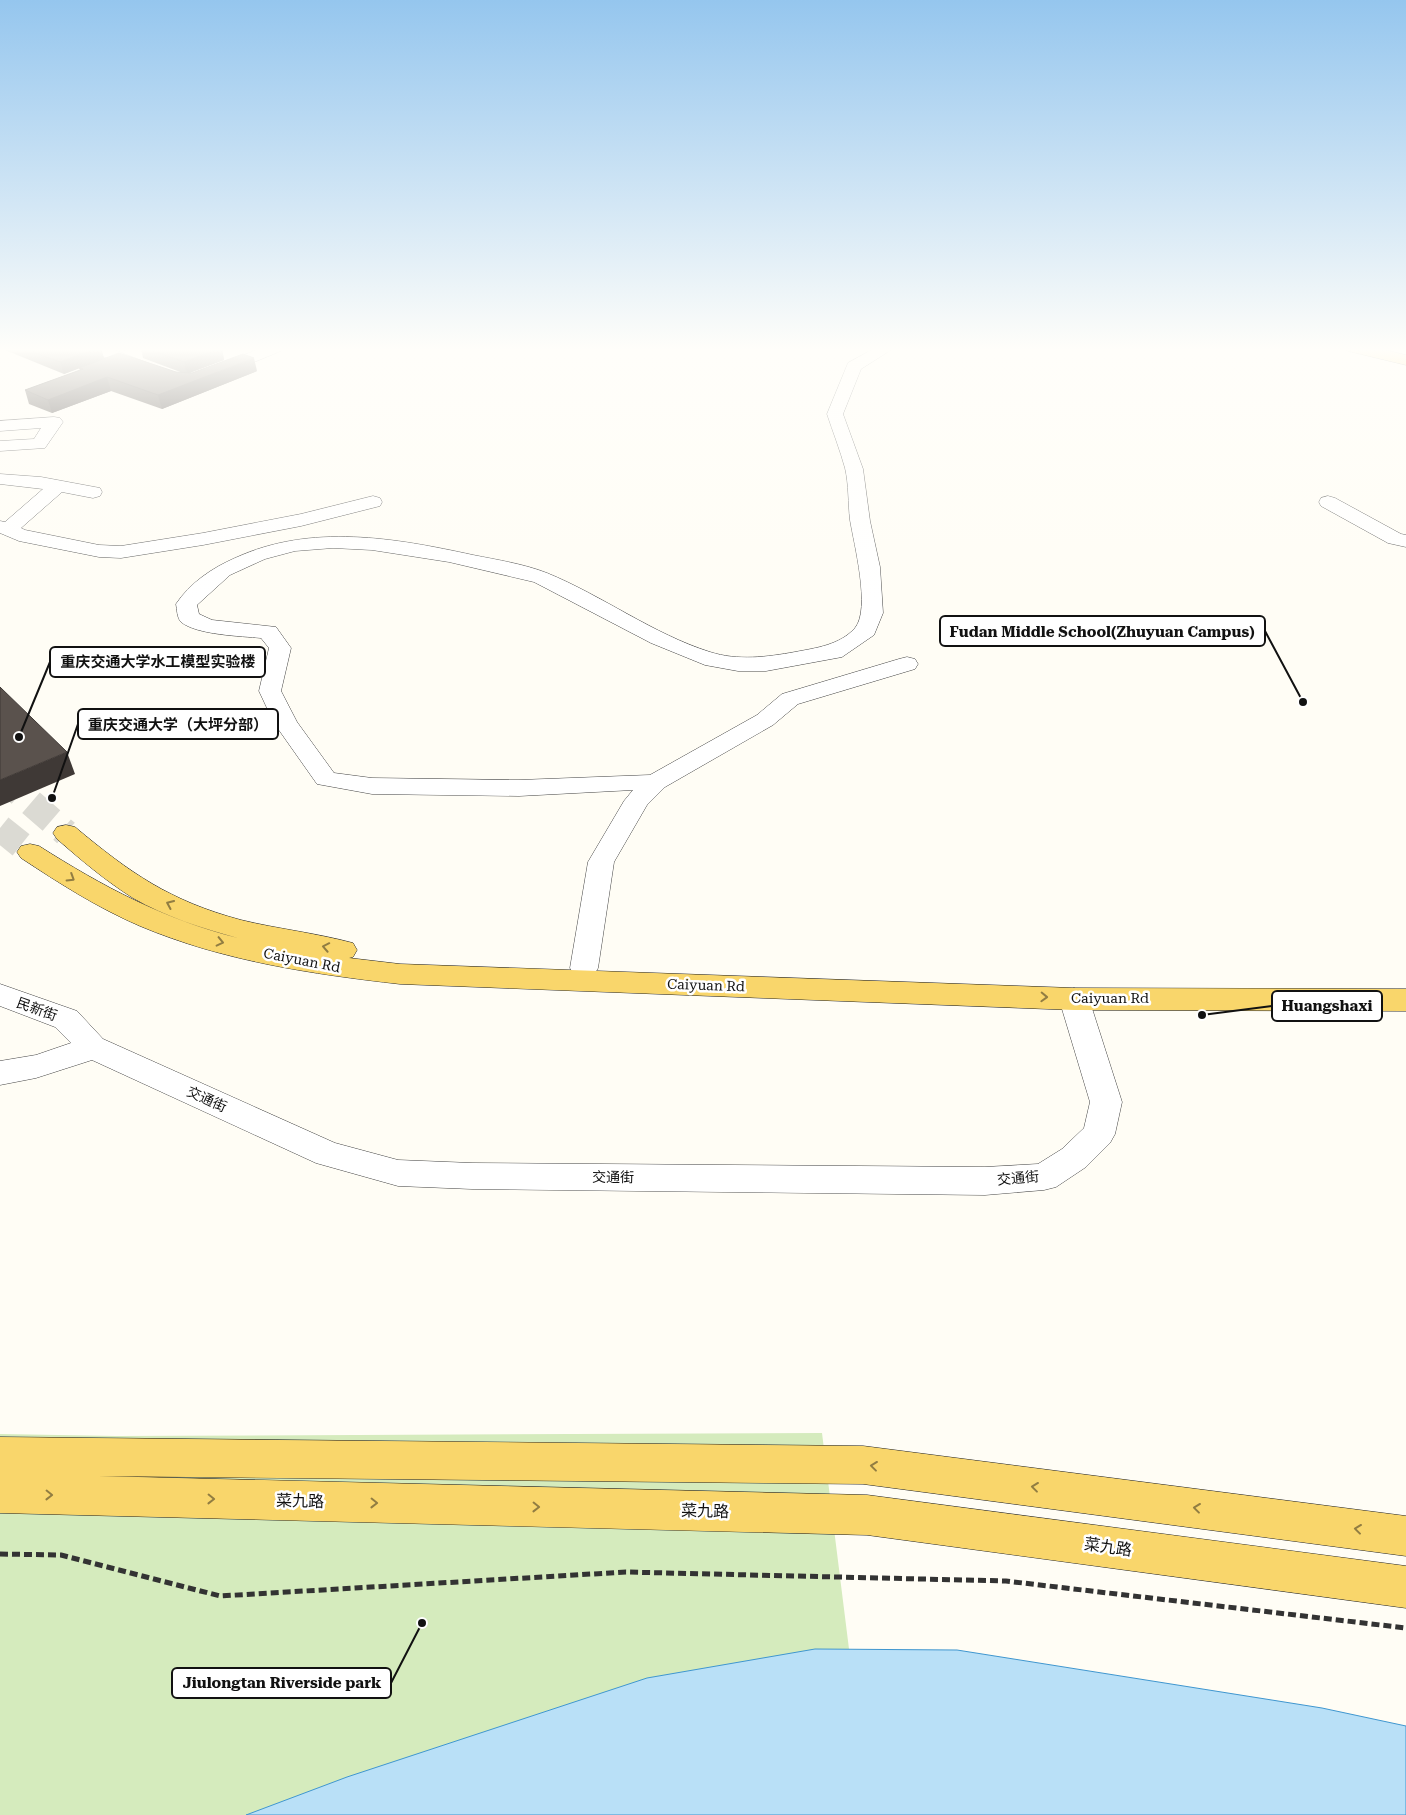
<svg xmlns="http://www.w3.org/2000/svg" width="1406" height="1815" font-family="'Roboto Serif','Noto Sans SC',serif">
<rect width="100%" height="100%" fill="#fffdf5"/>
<polygon fill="#d5ebbd" points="822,1433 849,1649 815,1649 252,1815 0,1815 0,1434 116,1436"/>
<polygon fill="#b9e0f7" stroke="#3f96cf" points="815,1649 957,1650 1322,1708 1406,1726 1406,1815 246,1815 347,1777 647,1678"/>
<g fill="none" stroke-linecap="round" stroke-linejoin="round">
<g stroke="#dbdad3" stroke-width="27" stroke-dasharray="27 14" stroke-linecap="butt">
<polyline points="0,776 66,833"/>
<polyline points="0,828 30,852"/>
</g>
<g stroke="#444" stroke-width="1">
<g id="minor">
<polygon points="87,348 109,348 153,365 155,368 153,371 141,371 89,351"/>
<polygon points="261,348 283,348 281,351 225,374 213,374 211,371 213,368"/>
<path d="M875,348h19l-33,21 -18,45 20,55 7,52 10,46 3,46 -9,22 -32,22 -76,14h-28l-33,-6 -54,-22 -117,-61 -85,-20 -77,-12 -39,-2 -38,3 -30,8 -35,16 -33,30 2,9 13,6 64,7 15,21 -10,43 16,31 37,51 38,5 147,2 131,-5 107,-60 25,-21 117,-35 8,-2 8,2 3,5 -3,5 -117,35 -25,21 -108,62 -18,18 -33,57 -16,106 -4,7 -10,3 -10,-3 -4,-7 18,-106 36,-61 9,-11 -114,6 -147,-2 -55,-10 -43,-61 -15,-32 10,-43 -8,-10c-20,-2 -64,-3 -80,-16 -4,-4 -4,-13 -5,-18 14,-21 36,-36 59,-46 76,-35 160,-20 238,-3 25,5 51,9 74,18 56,23 106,61 163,79 28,9 57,5 85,0 21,-4 45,-7 60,-24 16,-19 -1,-84 -5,-108 -2,-17 -1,-35 -5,-52 -5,-18 -12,-36 -18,-54l21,-51z"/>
<polygon points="54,417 60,418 63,422 45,448 0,451 0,441 34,439 41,428 0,431 0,421"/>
<polygon points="0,474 41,477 100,488 102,492 100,496 93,498 62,492 21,528 25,530 99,545 121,546 203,533 301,514 373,496 380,498 382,502 380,506 301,526 203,545 121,558 99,557 19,541 0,533 0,521 5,522 43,489 0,484"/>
<polygon points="1328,496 1335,498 1401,534 1406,535 1406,547 1388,543 1321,506 1319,502 1321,498"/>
<polygon points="0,984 77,1011 103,1039 335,1143 398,1160 472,1163 985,1167 1038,1164 1062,1149 1084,1128 1090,1102 1059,999 1064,992 1074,988 1084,992 1089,999 1122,1102 1115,1134 1110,1143 1086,1167 1056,1187 1044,1190 985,1195 472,1189 398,1186 316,1163 92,1060 36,1078 0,1085 0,1061 36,1055 71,1043 55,1027 0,1006"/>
</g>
</g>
<g stroke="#222" stroke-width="1">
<g id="major">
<polygon points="1346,348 1376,348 1406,355 1406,365 1348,351"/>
<path d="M66,825l9,2c55,46 95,74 166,93 37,9 75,13 112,23l4,7 -4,7 -4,1 51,6 674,24 332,1v22l-332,-1 -674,-26c-88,-10 -177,-23 -260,-58 -42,-18 -81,-43 -119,-68l-4,-6 4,-6 9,-2 9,2c63,40 126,74 199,92 -36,-10 -72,-21 -105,-40 -27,-17 -52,-38 -76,-59l-4,-6 4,-6z"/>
<polygon points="0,1437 863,1446 1406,1516 1406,1556 863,1484 98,1476 867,1495 1406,1566 1406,1608 867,1535 0,1513"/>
</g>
</g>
<polyline stroke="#333" stroke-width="5" stroke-dasharray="8 4" stroke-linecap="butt" points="0,1554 61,1555 220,1596 626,1572 1006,1581 1406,1628"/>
<use href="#minor" fill="#fff" fill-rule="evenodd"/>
<use href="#major" fill="#f9d66b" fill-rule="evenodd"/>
</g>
<polygon fill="#4d4742" points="0,348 101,348 104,358 176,372 183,373 143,358 141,348 222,348 224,360 189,373 257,371 162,409 111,391 52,413 29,404 25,390 80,370 79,368 64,374"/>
<g fill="#3f3936">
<polygon points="97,348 101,348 104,359 64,374 60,362"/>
<polygon points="122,348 130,348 123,351"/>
<polygon points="222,348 224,360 187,374 184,362"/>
<polygon points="254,358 257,371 162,409 158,395"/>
<polygon points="107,377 111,391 52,413 48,400"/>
<polygon points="67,752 75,774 0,806 0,780"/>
</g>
<g fill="#5a524d" stroke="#3f3936">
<polygon points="27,348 97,348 60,362 32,352 34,351"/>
<polygon points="146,348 221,348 184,362"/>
<polygon points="119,353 176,372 192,373 243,354 254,358 158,395 107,377 48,400 25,390 83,369 79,368"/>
<polygon points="0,687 67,752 0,780"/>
</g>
<defs><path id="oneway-chevron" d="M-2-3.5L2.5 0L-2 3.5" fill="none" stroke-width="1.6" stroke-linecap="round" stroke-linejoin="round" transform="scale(1.25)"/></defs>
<g stroke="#917d42">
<use href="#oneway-chevron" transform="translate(71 878) rotate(32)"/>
<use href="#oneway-chevron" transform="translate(170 904) rotate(-156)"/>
<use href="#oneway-chevron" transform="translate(220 942) rotate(13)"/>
<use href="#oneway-chevron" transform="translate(326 947) rotate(-169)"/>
<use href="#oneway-chevron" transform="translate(1044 997) rotate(2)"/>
<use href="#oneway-chevron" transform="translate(874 1466) rotate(-173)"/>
<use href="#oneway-chevron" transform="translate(1035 1487) rotate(-173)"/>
<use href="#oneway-chevron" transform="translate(49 1495) rotate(1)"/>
<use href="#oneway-chevron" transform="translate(211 1499) rotate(1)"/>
<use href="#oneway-chevron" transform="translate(374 1503) rotate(1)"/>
<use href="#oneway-chevron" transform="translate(536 1507) rotate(1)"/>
<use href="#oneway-chevron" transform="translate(1197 1508) rotate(-173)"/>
<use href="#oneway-chevron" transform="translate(1358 1529) rotate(-173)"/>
</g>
<linearGradient id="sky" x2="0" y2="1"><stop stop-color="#95c6ee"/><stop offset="0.58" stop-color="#fffefa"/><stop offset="1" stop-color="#fffefa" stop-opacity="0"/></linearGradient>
<rect width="1406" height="603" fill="url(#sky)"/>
<g text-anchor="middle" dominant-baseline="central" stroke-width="5" stroke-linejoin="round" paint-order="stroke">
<g font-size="14" fill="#111" stroke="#fff">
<text transform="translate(302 960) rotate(11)">Caiyuan Rd</text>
<text transform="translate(706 985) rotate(2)">Caiyuan Rd</text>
<text x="1110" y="998">Caiyuan Rd</text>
<text transform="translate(37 1009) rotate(20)">民新街</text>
<text transform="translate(207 1099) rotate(24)">交通街</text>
<text transform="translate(613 1177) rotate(1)">交通街</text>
<text transform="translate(1018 1178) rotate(-5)">交通街</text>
</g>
<g font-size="16" fill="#111" stroke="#fff">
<text transform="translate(300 1501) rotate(1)">菜九路</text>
<text transform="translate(705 1511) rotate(1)">菜九路</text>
<text transform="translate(1108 1547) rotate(8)">菜九路</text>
</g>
</g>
<path fill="none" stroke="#111" stroke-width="2" d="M1303 702L1265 631M19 737L50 662M52 798L78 724M1202 1015L1272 1006M422 1623L391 1683"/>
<g fill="#111" stroke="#fff" stroke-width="2">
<circle cx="1303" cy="702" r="5"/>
<circle cx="19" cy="737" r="5"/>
<circle cx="52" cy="798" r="5"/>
<circle cx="1202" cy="1015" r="5"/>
<circle cx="422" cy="1623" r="5"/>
</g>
<g fill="#fff" stroke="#111" stroke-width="2">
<rect x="940" y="616" width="325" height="30" rx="5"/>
<rect x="50" y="647" width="215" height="30" rx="5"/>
<rect x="78" y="709" width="200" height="30" rx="5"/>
<rect x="1272" y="991" width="110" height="30" rx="5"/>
<rect x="172" y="1668" width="219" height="30" rx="5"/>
</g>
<g font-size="15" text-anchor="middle" font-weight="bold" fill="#111">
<text x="1102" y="637">Fudan Middle School(Zhuyuan Campus)</text>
<text x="158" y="667">重庆交通大学水工模型实验楼</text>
<text x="178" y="730">重庆交通大学（大坪分部）</text>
<text x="1327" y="1011">Huangshaxi</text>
<text x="282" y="1688">Jiulongtan Riverside park</text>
</g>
</svg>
